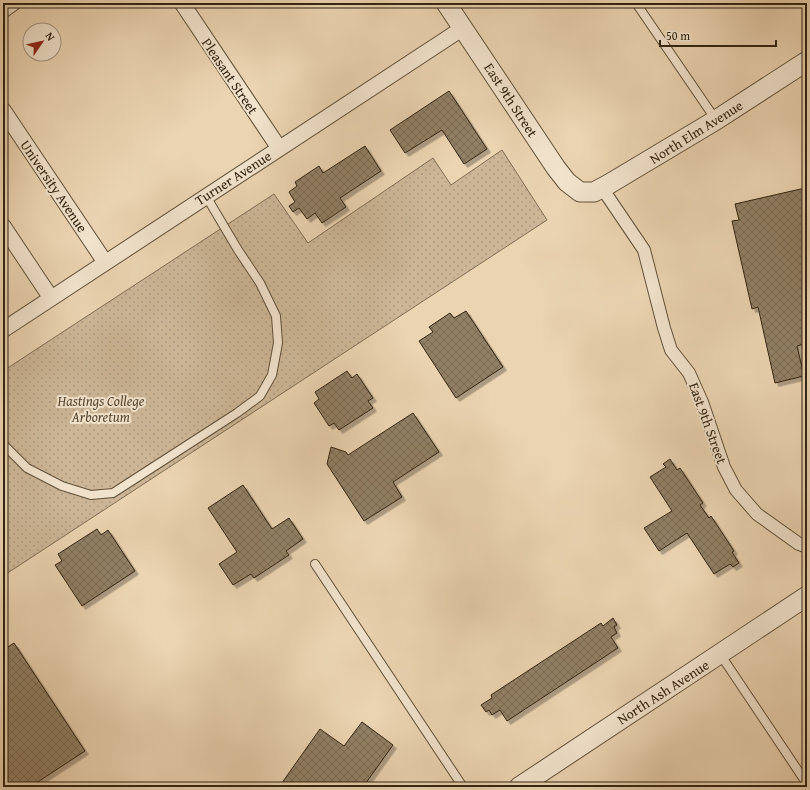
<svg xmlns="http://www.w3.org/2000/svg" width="810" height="790" font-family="'Gentium Book Plus',serif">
<defs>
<pattern id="park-dots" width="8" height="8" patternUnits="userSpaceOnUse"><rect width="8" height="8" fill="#ccb697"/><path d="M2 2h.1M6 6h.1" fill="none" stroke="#b09c81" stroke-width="1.8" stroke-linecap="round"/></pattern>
<pattern id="building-cross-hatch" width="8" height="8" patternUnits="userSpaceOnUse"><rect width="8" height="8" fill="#928065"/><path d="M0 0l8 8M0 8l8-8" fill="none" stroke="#786952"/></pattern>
<filter id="shadow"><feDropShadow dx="3.5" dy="3.5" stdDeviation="0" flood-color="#0004"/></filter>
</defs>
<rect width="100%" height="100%" fill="#ebd4b2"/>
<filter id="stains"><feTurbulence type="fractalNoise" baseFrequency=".005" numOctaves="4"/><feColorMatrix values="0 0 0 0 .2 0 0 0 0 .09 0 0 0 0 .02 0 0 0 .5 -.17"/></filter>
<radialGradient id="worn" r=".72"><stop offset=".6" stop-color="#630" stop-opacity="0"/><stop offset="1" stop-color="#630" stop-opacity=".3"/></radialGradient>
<polygon fill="url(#park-dots)" stroke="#7f6d54" points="502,150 547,220 3,576 3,371 274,194 308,243 433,158 451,185"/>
<g fill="url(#building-cross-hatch)" stroke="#322411" filter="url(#shadow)">
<polygon points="449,91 487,149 464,164 442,130 405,153 390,130"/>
<polygon points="365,146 381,171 340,198 346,207 322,223 315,213 307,219 299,208 293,212 289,206 295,202 289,192 297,186 295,182 319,166 323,173"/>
<polygon points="805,188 807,197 807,343 797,346 804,376 775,383 758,307 752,309 732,221 739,220 735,204"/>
<polygon points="466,311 503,367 456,398 419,341 433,332 429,327 450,313 454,318"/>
<polygon points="347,371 352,378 357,374 373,398 368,401 373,408 339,430 334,423 329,426 314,403 319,399 315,392"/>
<polygon points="413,413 439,452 393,482 402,497 364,521 327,464 331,447 346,452 348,455"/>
<polygon points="670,459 677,470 680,468 703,503 700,505 709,518 711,516 734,551 732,552 739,563 733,567 730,564 714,574 687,533 659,551 644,528 672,511 650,477 666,467 663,464"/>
<polygon points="243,485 272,529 289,518 303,539 286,551 289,555 254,578 251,574 233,585 219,564 237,552 208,508"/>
<polygon points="97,529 101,535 108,530 135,571 82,606 55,565 62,561 58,554"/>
<polygon points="613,618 617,625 614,627 617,633 611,637 618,648 507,721 500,710 492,715 489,710 486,712 481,705 492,698 491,695 601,623 603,626"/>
<polygon points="14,643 85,751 30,787 3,787 3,650"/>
<polygon points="362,722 393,745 363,787 279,787 320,729 344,746"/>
</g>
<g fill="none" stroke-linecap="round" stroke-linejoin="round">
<g stroke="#605039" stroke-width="10">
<g id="service">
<polyline points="636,3 716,120"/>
<polyline points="3,444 27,468 62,486 91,495 113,493 237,413 260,396 272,375 278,343 276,316 260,283 238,250 206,196"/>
<polyline points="315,564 463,787"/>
<polyline points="720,654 807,784"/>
</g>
</g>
<g stroke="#605039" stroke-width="14">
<polyline id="pedestrian" points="602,188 644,250 664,328 671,350 689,373 702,402 724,467 736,490 757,514 799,544 807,547"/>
</g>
<g stroke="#605039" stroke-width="17">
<g id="minor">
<polyline points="182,3 279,148"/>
<polyline points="3,10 13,3"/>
<polyline points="3,110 105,262"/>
<polyline points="3,226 51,298"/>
<polyline points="3,330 463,28"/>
</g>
</g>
<g stroke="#605039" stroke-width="21">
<g id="tertiary">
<polyline points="446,3 556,168 567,182 580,192 594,192 609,184 716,120 807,61"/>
<polyline points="519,787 807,596"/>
</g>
</g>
<use href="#service" stroke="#f2e3cd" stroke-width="8"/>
<use href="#pedestrian" stroke="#f2e3cd" stroke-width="12"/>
<use href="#minor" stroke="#f2e3cd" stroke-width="15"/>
<use href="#tertiary" stroke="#f2e3cd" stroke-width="19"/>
</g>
<g text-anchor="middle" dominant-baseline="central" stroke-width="4" stroke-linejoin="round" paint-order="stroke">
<g font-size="14" fill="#322411" stroke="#f2e3cd">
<text transform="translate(230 76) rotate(56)">Pleasant Street</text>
<text transform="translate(511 100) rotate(57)">East 9th Street</text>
<text transform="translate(696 132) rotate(-32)">North Elm Avenue</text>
<text transform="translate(233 178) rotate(-33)">Turner Avenue</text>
<text transform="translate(54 186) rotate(56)">University Avenue</text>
<text transform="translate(708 423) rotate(70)">East 9th Street</text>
<text transform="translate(663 692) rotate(-33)">North Ash Avenue</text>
</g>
<g font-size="14" font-style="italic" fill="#584832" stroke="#f2e3cd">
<text x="101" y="401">Hastings College<tspan x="101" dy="16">Arboretum</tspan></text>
</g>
</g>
<rect width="810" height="790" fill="none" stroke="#ebd4b2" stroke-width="16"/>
<rect x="4" y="4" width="802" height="782" fill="none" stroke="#322411" stroke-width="2"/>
<rect x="8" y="8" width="794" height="774" fill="none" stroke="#322411"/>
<g transform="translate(42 42) rotate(56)"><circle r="19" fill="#f2e3cd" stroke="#a59782"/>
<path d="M0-3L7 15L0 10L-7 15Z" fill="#8f2418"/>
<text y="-6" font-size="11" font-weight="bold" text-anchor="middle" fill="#322411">N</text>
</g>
<path d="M660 40v6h116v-6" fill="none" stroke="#322411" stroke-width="2"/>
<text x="666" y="40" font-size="12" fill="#322411" stroke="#f2e3cd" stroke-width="3" paint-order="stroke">50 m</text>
<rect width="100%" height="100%" filter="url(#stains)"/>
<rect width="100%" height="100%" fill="url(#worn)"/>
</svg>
